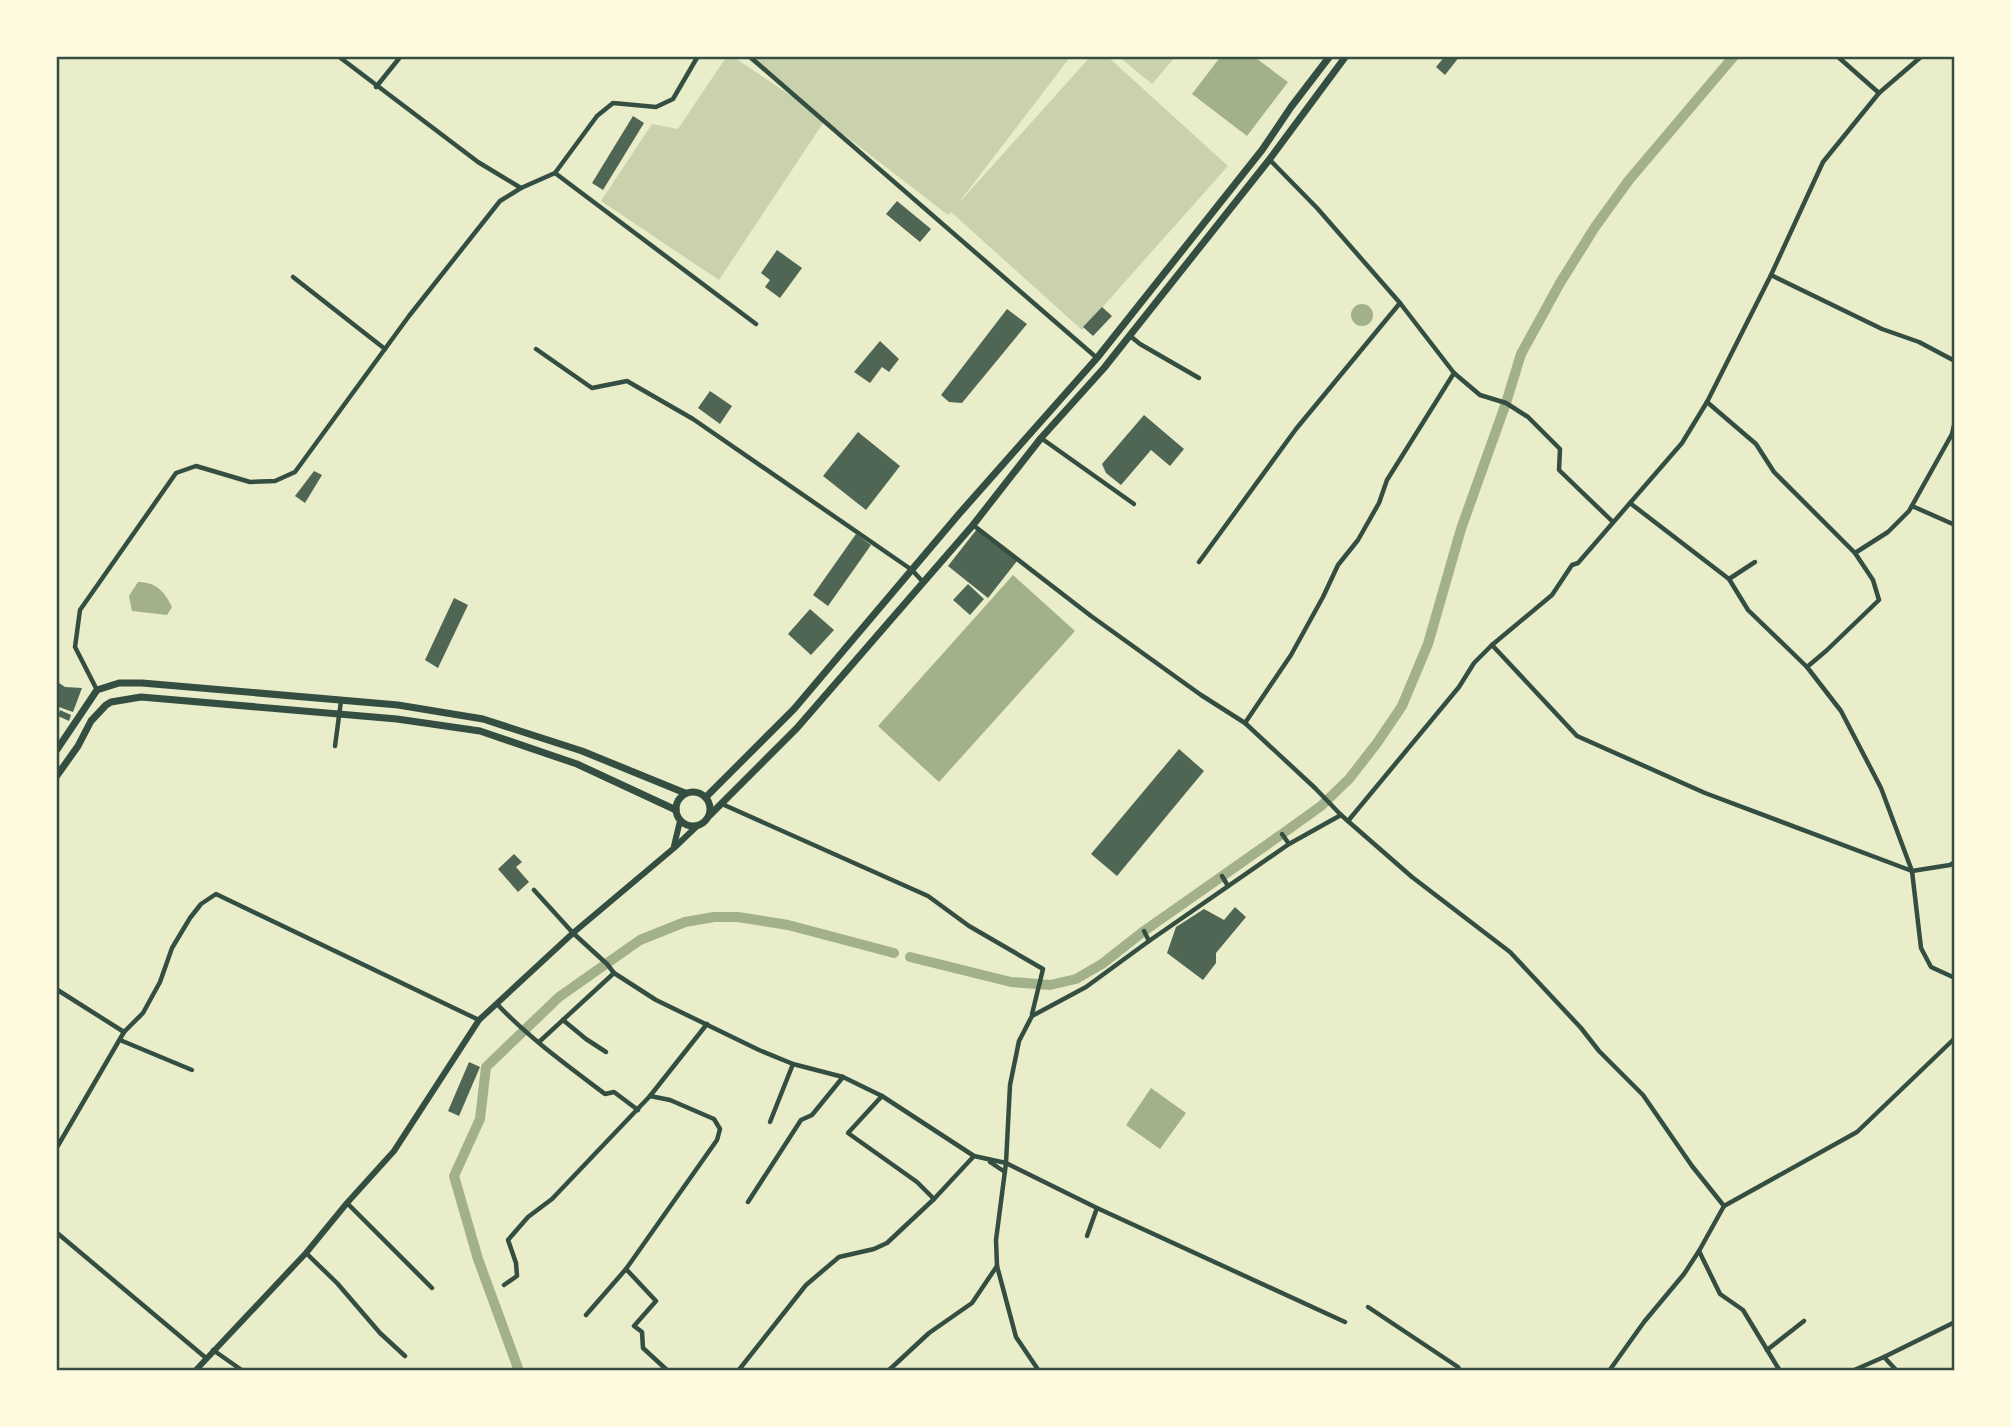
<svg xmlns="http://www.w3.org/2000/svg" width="2011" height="1427" font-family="'Fira Sans',sans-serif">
<rect width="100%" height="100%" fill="#e9edc9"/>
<g fill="#cad2ad">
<polygon points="727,56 732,56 805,105 744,56 1071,56 957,205 1091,56 1107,56 1228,166 1082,330 951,212 948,215 825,120 719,280 601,201 652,124 678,129"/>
<polygon points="1118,56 1176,56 1152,84"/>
</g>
<g fill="#a3b18a">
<polygon points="1221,56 1253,56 1288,82 1247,136 1192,94"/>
<circle cx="1362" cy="315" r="11"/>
<polygon points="1013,575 1075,631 939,782 878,726"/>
<path d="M138,582c18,0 26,9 34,25l-5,8 -35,-4 -3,-15z"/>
<polygon points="1151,1088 1186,1113 1160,1149 1126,1125"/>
</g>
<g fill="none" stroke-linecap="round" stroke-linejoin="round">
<g stroke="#a3b18a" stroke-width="10">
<polyline points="910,957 1011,982 1050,985 1076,979 1102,964 1144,931 1282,834 1321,806 1349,779 1377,743 1402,706 1428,644 1461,529 1506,403 1521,354 1560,283 1595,227 1629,180 1734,56"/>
<polyline points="519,1371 478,1259 454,1176 480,1119 486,1067 559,997 640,940 685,922 714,917 738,917 788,925 894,953"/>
</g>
</g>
<g fill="#4f6655">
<polygon points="1445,56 1460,56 1445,75 1436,67"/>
<polygon points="633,116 644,123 603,190 592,183"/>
<polygon points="897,201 931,229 920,242 886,214"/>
<polygon points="777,250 802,268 780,298 765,287 770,280 761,273"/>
<polygon points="1102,307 1112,316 1093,336 1083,327"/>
<polygon points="1007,309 1027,324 962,403 949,402 941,395"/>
<polygon points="880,341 899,359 889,372 882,367 870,383 854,372"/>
<polygon points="710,391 732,406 720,424 698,408"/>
<polygon points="1144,415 1184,449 1170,466 1151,450 1121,485 1106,473 1102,464"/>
<polygon points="858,432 900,466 866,510 823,476"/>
<polygon points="314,471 322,475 305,503 295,496"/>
<polygon points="977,529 1017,561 988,598 948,566"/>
<polygon points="856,534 871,545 828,606 813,595"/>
<polygon points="968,584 984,599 970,615 953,600"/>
<polygon points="454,598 468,605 438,668 425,660"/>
<polygon points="810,609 834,630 811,655 788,634"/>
<polygon points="56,681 65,687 82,688 73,712 56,706"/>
<polygon points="60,710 71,715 69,721 58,716"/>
<polygon points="1179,749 1204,771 1117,876 1091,854"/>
<polygon points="514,854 522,862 516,867 529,882 518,892 498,869"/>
<polygon points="1235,907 1246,917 1216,953 1216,963 1203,980 1167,953 1176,927 1204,909 1224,920"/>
<polygon points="469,1062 480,1067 459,1116 448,1111"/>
</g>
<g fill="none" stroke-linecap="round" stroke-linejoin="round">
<g stroke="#344e41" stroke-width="4.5">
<polyline points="338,56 478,162 521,188"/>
<polyline points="749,56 1097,358"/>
<polyline points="1837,56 1879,93"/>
<polyline points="376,87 401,56"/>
<polyline points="1270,160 1317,208 1400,303 1454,373 1480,395 1506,403 1528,417 1560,449 1559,470 1613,522"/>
<polyline points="555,173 756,324"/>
<polyline points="1771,275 1882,329 1919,342 1953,360"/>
<polyline points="293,277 385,349"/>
<polyline points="1129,335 1140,344 1199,378"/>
<polyline points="536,349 592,388 627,381 693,419 912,570 923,582"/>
<polyline points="1707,402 1756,444 1774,472 1855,553 1873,580 1879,600 1826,651 1807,667"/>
<polyline points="1041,438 1134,504"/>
<polyline points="1630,503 1729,579 1748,610 1807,667 1841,711 1881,788 1912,871 1921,948 1931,967 1955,978"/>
<polyline points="1912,506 1955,525"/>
<polyline points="973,525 1091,616 1201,695 1245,723 1315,788 1341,815 1412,877 1510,952 1581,1028 1599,1051 1643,1095 1692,1166 1724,1206"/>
<polyline points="1855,553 1888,532 1909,511 1952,434 1955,421"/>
<polyline points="1199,562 1296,429 1400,303"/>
<polyline points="1729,579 1755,562"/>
<polyline points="1492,645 1577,736 1705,793 1912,871 1950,865 1955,862"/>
<polyline points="97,690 75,647 80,610 176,473 196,466 250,482 275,481 295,472 409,316 500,201 521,188 555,173 597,116 613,103 656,107 673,99 698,56"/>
<polyline points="1245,723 1291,655 1323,597 1338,565 1358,540 1379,503 1387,480 1454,373"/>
<polyline points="335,746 341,701"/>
<polyline points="722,804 928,896 969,926 1043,969 1032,1014"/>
<polyline points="1348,821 1459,687 1474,663 1492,645 1552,595 1572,565 1578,563 1682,443 1707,402 1771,275 1823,162 1879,93 1922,56"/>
<polyline points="1282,834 1289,844"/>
<polyline points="1222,876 1228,886"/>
<polyline points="534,890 573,933 607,964 614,973 656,1000 759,1050 793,1064 843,1077 882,1096 974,1156 1006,1163 1097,1208 1345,1322"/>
<polyline points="1144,931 1149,941"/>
<polyline points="56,989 124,1032"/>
<path d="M497,1004c32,34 71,62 108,90l9,-2 24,18"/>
<polyline points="563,1020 586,1039 606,1052"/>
<polyline points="120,1040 192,1070"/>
<polyline points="539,1042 614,973"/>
<polyline points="882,1096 848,1133 917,1182 934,1199"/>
<polyline points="770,1122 793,1064"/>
<polyline points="56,1149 124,1032 143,1013 160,982 172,948 190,918 201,904 216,894 479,1020"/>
<polyline points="990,1162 1005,1172"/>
<polyline points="748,1202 801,1120 812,1115 843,1077"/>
<polyline points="347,1203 432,1288"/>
<polyline points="1724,1206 1857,1132 1955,1038"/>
<polyline points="56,1232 206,1358"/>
<polyline points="1087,1236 1097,1208"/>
<polyline points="1699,1251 1720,1294 1743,1310 1780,1371"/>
<polyline points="306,1253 337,1283 380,1333 405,1356"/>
<polyline points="626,1269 656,1301 634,1326 642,1332 643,1348 668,1371"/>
<polyline points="504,1285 517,1276 516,1263 508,1240 528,1217 552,1199 650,1096"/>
<polyline points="1368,1307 1458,1367 1460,1371"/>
<polyline points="586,1315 626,1269 717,1140 720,1129 714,1119 670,1100 650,1096 707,1024"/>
<polyline points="213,1350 243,1371"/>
<polyline points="1767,1350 1804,1321"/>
<polyline points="1884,1357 1955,1322"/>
<polyline points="738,1371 806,1285 839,1257 874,1249 887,1243 934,1199 974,1156"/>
<polyline points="888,1371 929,1333 972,1303 997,1266"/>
<polyline points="1039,1371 1016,1337 997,1266 996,1240 1006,1163 1010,1085 1019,1041 1032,1016 1086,987 1149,941 1289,844 1341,815"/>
<polyline points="1609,1371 1644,1322 1684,1274 1699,1251 1724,1206"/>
<polyline points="1852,1371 1884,1357 1897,1371"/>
</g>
<g stroke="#344e41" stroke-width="6">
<polyline points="674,846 680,821"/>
<polyline points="195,1371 306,1253 347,1203 394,1151 479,1020 573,933 674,848 697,826"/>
</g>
<g stroke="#344e41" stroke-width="7">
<polyline points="56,751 97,690 119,683 142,683 398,705 483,719 582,751 685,793"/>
<polyline points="56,777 78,746 91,721 106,705 111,702 141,697 397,719 480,731 577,764 676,810"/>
<circle cx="693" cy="809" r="17"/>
<polyline points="706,797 794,709 959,514 1097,358 1262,150 1291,107 1330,56"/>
<polyline points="710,815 797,728 973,525 1041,438 1104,368 1269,160 1346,56"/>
</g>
</g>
<rect width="2011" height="1427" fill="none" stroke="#fefae0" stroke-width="116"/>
<rect x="58" y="58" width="1895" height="1311" fill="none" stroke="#344e41" stroke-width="2.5"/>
</svg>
